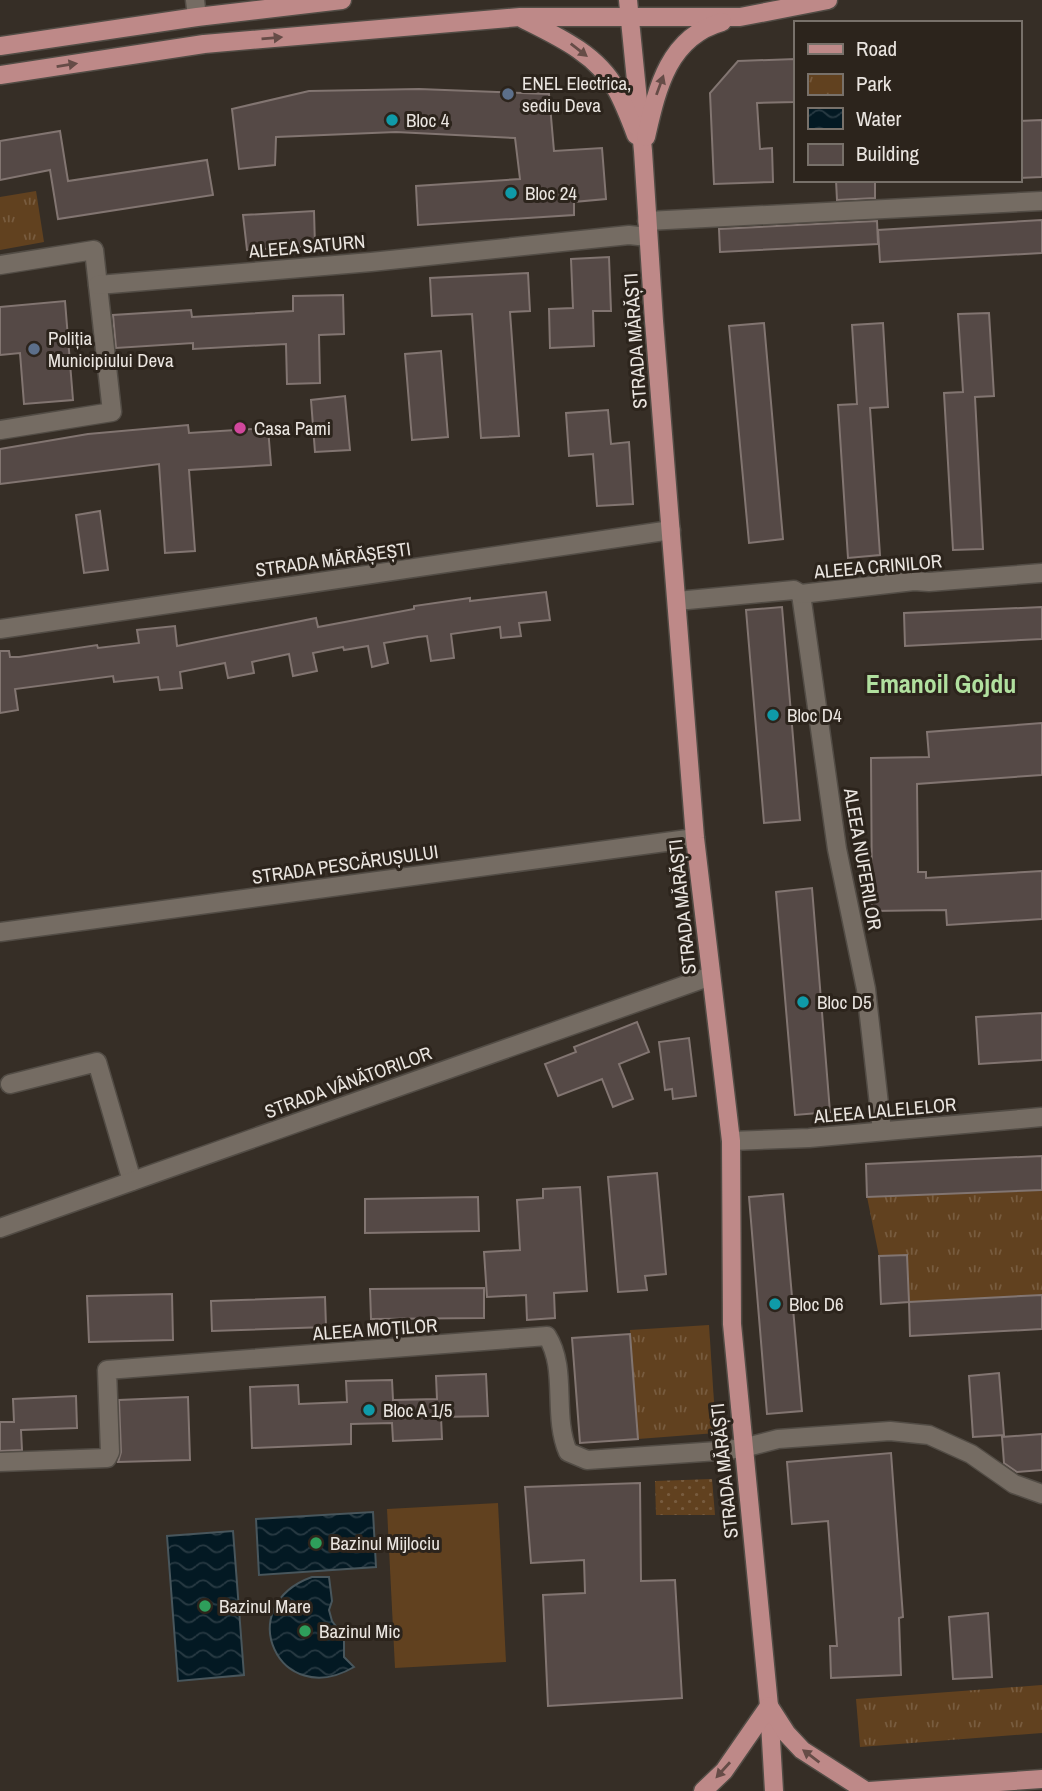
<svg xmlns="http://www.w3.org/2000/svg" width="1042" height="1791" font-family="'Archivo Narrow',sans-serif">
<defs>
<pattern id="grass-dots" width="8" height="8" patternUnits="userSpaceOnUse" patternTransform="scale(1.75)"><rect width="8" height="8" fill="#61411f"/><path d="M2 2h.1M6 6h.1" fill="none" stroke="#785c3f" stroke-width="1.8" stroke-linecap="round"/></pattern>
<pattern id="park-tufts" width="24" height="20" patternUnits="userSpaceOnUse" patternTransform="scale(1.75)"><rect width="24" height="20" fill="#61411f"/><path d="M3 7l-1-3M5 7V3M7 7l1-3M15 17l-1-3M17 17v-4M19 17l1-3" fill="none" stroke="#785c3f"/></pattern>
<pattern id="water-waves" width="16" height="10" patternUnits="userSpaceOnUse" patternTransform="scale(1.75)"><rect width="16" height="10" fill="#031923"/><path d="M0 5q4-4 8 0t8 0" fill="none" stroke="#283a43"/></pattern>
</defs>
<rect width="100%" height="100%" fill="#362e26"/>
<polygon fill="url(#grass-dots)" points="712,1479 715,1515 656,1515 655,1481"/>
<g fill="url(#park-tufts)">
<polygon points="36,191 44,242 0,250 0,197"/>
<polygon points="1042,1190 1042,1295 909,1302 907,1255 879,1256 867,1197"/>
<polygon points="709,1325 716,1433 638,1439 630,1330"/>
<polygon points="1042,1685 1042,1733 860,1747 856,1699"/>
</g>
<polygon fill="#61411f" points="498,1503 506,1662 395,1668 387,1509"/>
<g fill="url(#water-waves)" stroke="#48565c" stroke-width="2">
<polygon points="373,1512 376,1567 259,1575 256,1519"/>
<polygon points="233,1531 244,1675 178,1681 167,1536"/>
<path d="M312,1577h17l3,24 -3,9 3,11 12,16v20l10,10c-75,44 -123,-61 -42,-90z"/>
</g>
<g fill="#554946" stroke="#827571" stroke-width="2">
<polygon points="795,59 795,102 757,103 760,149 772,148 773,182 714,184 710,93 738,61"/>
<polygon points="419,89 549,94 554,151 602,148 606,199 574,202 574,215 418,225 416,186 520,179 515,138 396,132 276,137 275,165 239,169 232,109 309,91"/>
<polygon points="1042,120 1042,177 1019,178 1019,121"/>
<polygon points="60,131 68,181 207,160 213,195 58,219 50,170 0,180 0,141"/>
<polygon points="836,180 875,180 875,198 837,200"/>
<polygon points="314,211 315,246 247,250 243,215"/>
<polygon points="1042,220 1042,253 880,262 878,230"/>
<polygon points="877,221 878,244 720,252 719,229"/>
<polygon points="609,257 611,311 593,311 594,346 550,348 549,309 573,308 571,259"/>
<polygon points="528,273 530,311 510,312 519,436 481,438 472,314 432,316 430,278"/>
<polygon points="343,295 344,334 319,335 320,383 287,384 286,344 193,349 193,343 116,348 113,315 191,310 192,317 293,311 293,296"/>
<polygon points="65,301 73,400 24,404 20,353 0,355 0,307"/>
<polygon points="989,313 994,396 975,397 983,549 953,550 944,393 963,392 958,314"/>
<polygon points="764,323 783,539 749,543 729,326"/>
<polygon points="883,323 888,407 870,408 880,555 848,558 838,405 857,404 852,325"/>
<polygon points="441,351 448,437 412,440 405,354"/>
<polygon points="345,396 350,450 315,452 311,400"/>
<polygon points="608,410 611,444 629,442 633,504 597,506 593,454 569,456 566,413"/>
<polygon points="188,425 189,433 268,428 271,465 189,470 195,551 165,553 159,464 0,484 0,449 88,434"/>
<polygon points="100,511 108,570 84,573 76,515"/>
<polygon points="546,592 550,620 519,623 521,636 501,638 500,627 451,634 454,658 431,661 427,636 418,637 384,643 388,663 372,667 368,646 344,650 343,647 313,653 317,671 293,676 289,654 252,662 254,673 228,678 225,663 180,672 182,688 160,690 158,677 114,682 113,676 15,689 18,710 0,713 0,651 9,651 10,657 19,657 97,645 98,648 139,643 137,630 175,626 177,646 316,618 318,627 414,609 414,606 470,598 470,601"/>
<polygon points="782,607 800,820 764,823 746,610"/>
<polygon points="1042,607 1042,639 905,646 904,613"/>
<polygon points="1042,723 1042,775 917,784 918,872 926,872 926,878 1042,871 1042,919 947,925 946,910 872,911 871,758 929,757 927,732"/>
<polygon points="812,888 830,1112 795,1115 776,892"/>
<polygon points="1042,1013 1042,1060 979,1064 976,1017"/>
<polygon points="637,1022 649,1052 619,1064 633,1099 613,1107 602,1079 558,1096 545,1064 576,1052 574,1047"/>
<polygon points="689,1038 696,1096 673,1099 672,1089 665,1090 659,1042"/>
<polygon points="1042,1156 1042,1190 867,1197 866,1164"/>
<polygon points="657,1173 666,1274 645,1276 647,1290 618,1292 608,1177"/>
<polygon points="580,1187 587,1291 554,1293 555,1318 527,1320 526,1295 487,1297 484,1252 520,1250 517,1200 543,1198 543,1189"/>
<polygon points="783,1194 802,1411 767,1414 749,1197"/>
<polygon points="478,1197 479,1231 365,1233 365,1199"/>
<polygon points="907,1255 909,1302 881,1304 879,1256"/>
<polygon points="484,1288 484,1318 371,1319 370,1289"/>
<polygon points="172,1294 173,1340 89,1342 87,1296"/>
<polygon points="1042,1295 1042,1329 910,1336 909,1302"/>
<polygon points="325,1297 326,1327 212,1331 211,1301"/>
<polygon points="630,1334 638,1439 580,1443 572,1338"/>
<polygon points="999,1373 1004,1435 973,1437 969,1376"/>
<polygon points="486,1374 488,1416 441,1417 442,1439 393,1441 392,1423 351,1424 351,1444 252,1448 250,1387 298,1385 299,1404 347,1402 346,1381 392,1380 393,1400 437,1399 436,1376"/>
<polygon points="76,1396 77,1428 21,1430 22,1450 0,1451 0,1422 14,1422 13,1399"/>
<polygon points="188,1397 190,1460 118,1462 121,1452 119,1400"/>
<polygon points="1042,1434 1042,1470 1017,1472 1004,1463 1002,1437"/>
<polygon points="891,1453 903,1617 899,1618 901,1675 831,1678 830,1646 837,1646 828,1521 792,1524 787,1462"/>
<polygon points="640,1483 641,1581 675,1580 682,1698 548,1706 543,1595 585,1593 584,1560 531,1563 525,1487"/>
<polygon points="988,1613 992,1677 953,1679 949,1617"/>
</g>
<g fill="none" stroke-linecap="round" stroke-linejoin="round">
<g stroke="#524c45" stroke-width="21">
<g id="minor">
<polyline points="195,0 197,17"/>
<polyline points="647,221 1042,201"/>
<polyline points="0,265 94,250 112,412 0,430"/>
<polyline points="98,285 371,262 629,235 648,237"/>
<polyline points="801,594 837,849 866,989 882,1131"/>
<polyline points="677,601 794,590 801,594 914,581 929,582 1042,573"/>
<polyline points="0,629 671,530"/>
<polyline points="0,932 695,838"/>
<polyline points="10,1084 97,1062 132,1181"/>
<polyline points="731,1141 809,1138 1042,1117"/>
<polyline points="0,1228 711,976"/>
<path d="M0,1462l107,-4 3,-6 -3,-82 440,-34c21,33 5,79 21,116l19,8 131,-9 25,-3 35,-9 112,-8 39,4 42,19 43,30 28,10"/>
</g>
</g>
<g stroke="#524c45" stroke-width="21">
<g id="major">
<polyline points="628,0 643,151 654,321 695,838 731,1141 732,1324 769,1706 774,1791"/>
<path d="M523,19c34,17 74,35 93,70 8,14 14,30 20,46"/>
<polyline points="0,46 197,17 342,0"/>
<polyline points="0,75 204,44 520,17 740,17 828,0"/>
<path d="M646,137c11,-48 22,-100 76,-115"/>
<polyline points="703,1791 724,1771 769,1706 787,1734 802,1750 866,1791"/>
<polyline points="869,1791 1042,1779"/>
</g>
</g>
<use href="#minor" stroke="#756c63" stroke-width="18"/>
<use href="#major" stroke="#be8988" stroke-width="18"/>
</g>
<defs><path id="oneway-solid" d="M-6-.8H1V-3.2L6.5 0L1 3.2V.8H-6Z" transform="scale(1.75)"/></defs>
<g fill="#664c47">
<use href="#oneway-solid" transform="translate(272 38) rotate(-5)"/>
<use href="#oneway-solid" transform="translate(579 50) rotate(38)"/>
<use href="#oneway-solid" transform="translate(67 65) rotate(-9)"/>
<use href="#oneway-solid" transform="translate(660 85) rotate(-70)"/>
<use href="#oneway-solid" transform="translate(811 1756) rotate(-143)"/>
<use href="#oneway-solid" transform="translate(723 1770) rotate(132)"/>
</g>
<g fill="#5c6f8a" stroke="#2c241c" stroke-width="2.5">
<circle cx="508" cy="94" r="7"/>
<circle cx="34" cy="349" r="7"/>
</g>
<g fill="#0f9aa8" stroke="#2c241c" stroke-width="2.5">
<circle cx="392" cy="120" r="7"/>
<circle cx="511" cy="193" r="7"/>
<circle cx="773" cy="715" r="7"/>
<circle cx="803" cy="1002" r="7"/>
<circle cx="775" cy="1304" r="7"/>
<circle cx="369" cy="1410" r="7"/>
</g>
<circle fill="#d1479c" stroke="#2c241c" stroke-width="2.5" cx="240" cy="428" r="7"/>
<g fill="#2e9e5b" stroke="#2c241c" stroke-width="2.5">
<circle cx="316" cy="1543" r="7"/>
<circle cx="205" cy="1606" r="7"/>
<circle cx="305" cy="1631" r="7"/>
</g>
<g text-anchor="middle" dominant-baseline="central" stroke-width="6" stroke-linejoin="round" paint-order="stroke">
<g font-size="19" fill="#eae5e0" stroke="#2c241c" text-anchor="start">
<text x="522" y="83">ENEL Electrica,<tspan x="522" dy="22">sediu Deva</tspan></text>
<text x="406" y="120">Bloc 4</text>
<text x="525" y="193">Bloc 24</text>
<text x="48" y="338">Poliția<tspan x="48" dy="22">Municipiului Deva</tspan></text>
<text x="254" y="428">Casa Pami</text>
<text x="787" y="715">Bloc D4</text>
<text x="817" y="1002">Bloc D5</text>
<text x="789" y="1304">Bloc D6</text>
<text x="383" y="1410">Bloc A 1/5</text>
<text x="330" y="1543">Bazinul Mijlociu</text>
<text x="219" y="1606">Bazinul Mare</text>
<text x="319" y="1631">Bazinul Mic</text>
</g>
<g font-size="19" fill="#eae5e0" stroke="#2c241c">
<text transform="translate(307 246) rotate(-5)">ALEEA SATURN</text>
<text transform="translate(635 341) rotate(-94)">STRADA MĂRĂȘTI</text>
<text transform="translate(333 559) rotate(-8)">STRADA MĂRĂȘEȘTI</text>
<text transform="translate(878 566) rotate(-5)">ALEEA CRINILOR</text>
<text transform="translate(863 859) rotate(80)">ALEEA NUFERILOR</text>
<text transform="translate(345 864) rotate(-8)">STRADA PESCĂRUȘULUI</text>
<text transform="translate(682 907) rotate(-96)">STRADA MĂRĂȘTI</text>
<text transform="translate(348 1082) rotate(-20)">STRADA VÂNĂTORILOR</text>
<text transform="translate(885 1110) rotate(-5)">ALEEA LALELELOR</text>
<text transform="translate(375 1329) rotate(-4)">ALEEA MOȚILOR</text>
<text transform="translate(724 1471) rotate(-96)">STRADA MĂRĂȘTI</text>
</g>
<g font-size="26" font-weight="bold" fill="#b1e09f" stroke="#2c241c">
<text x="941" y="683">Emanoil Gojdu</text>
</g>
</g>
<rect x="794" y="21" width="228" height="161" fill="#2c241c" stroke="#78716a" stroke-width="2"/>
<rect x="808" y="44" width="35" height="10" fill="#be8988" stroke="#78716a" stroke-width="2"/>
<text x="856" y="56" font-size="21" fill="#eae5e0">Road</text>
<rect x="808" y="74" width="35" height="21" fill="url(#park-tufts)" stroke="#78716a" stroke-width="2"/>
<text x="856" y="91" font-size="21" fill="#eae5e0">Park</text>
<rect x="808" y="108" width="35" height="21" fill="url(#water-waves)" stroke="#78716a" stroke-width="2"/>
<text x="856" y="126" font-size="21" fill="#eae5e0">Water</text>
<rect x="808" y="144" width="35" height="21" fill="#554946" stroke="#78716a" stroke-width="2"/>
<text x="856" y="161" font-size="21" fill="#eae5e0">Building</text>
</svg>
